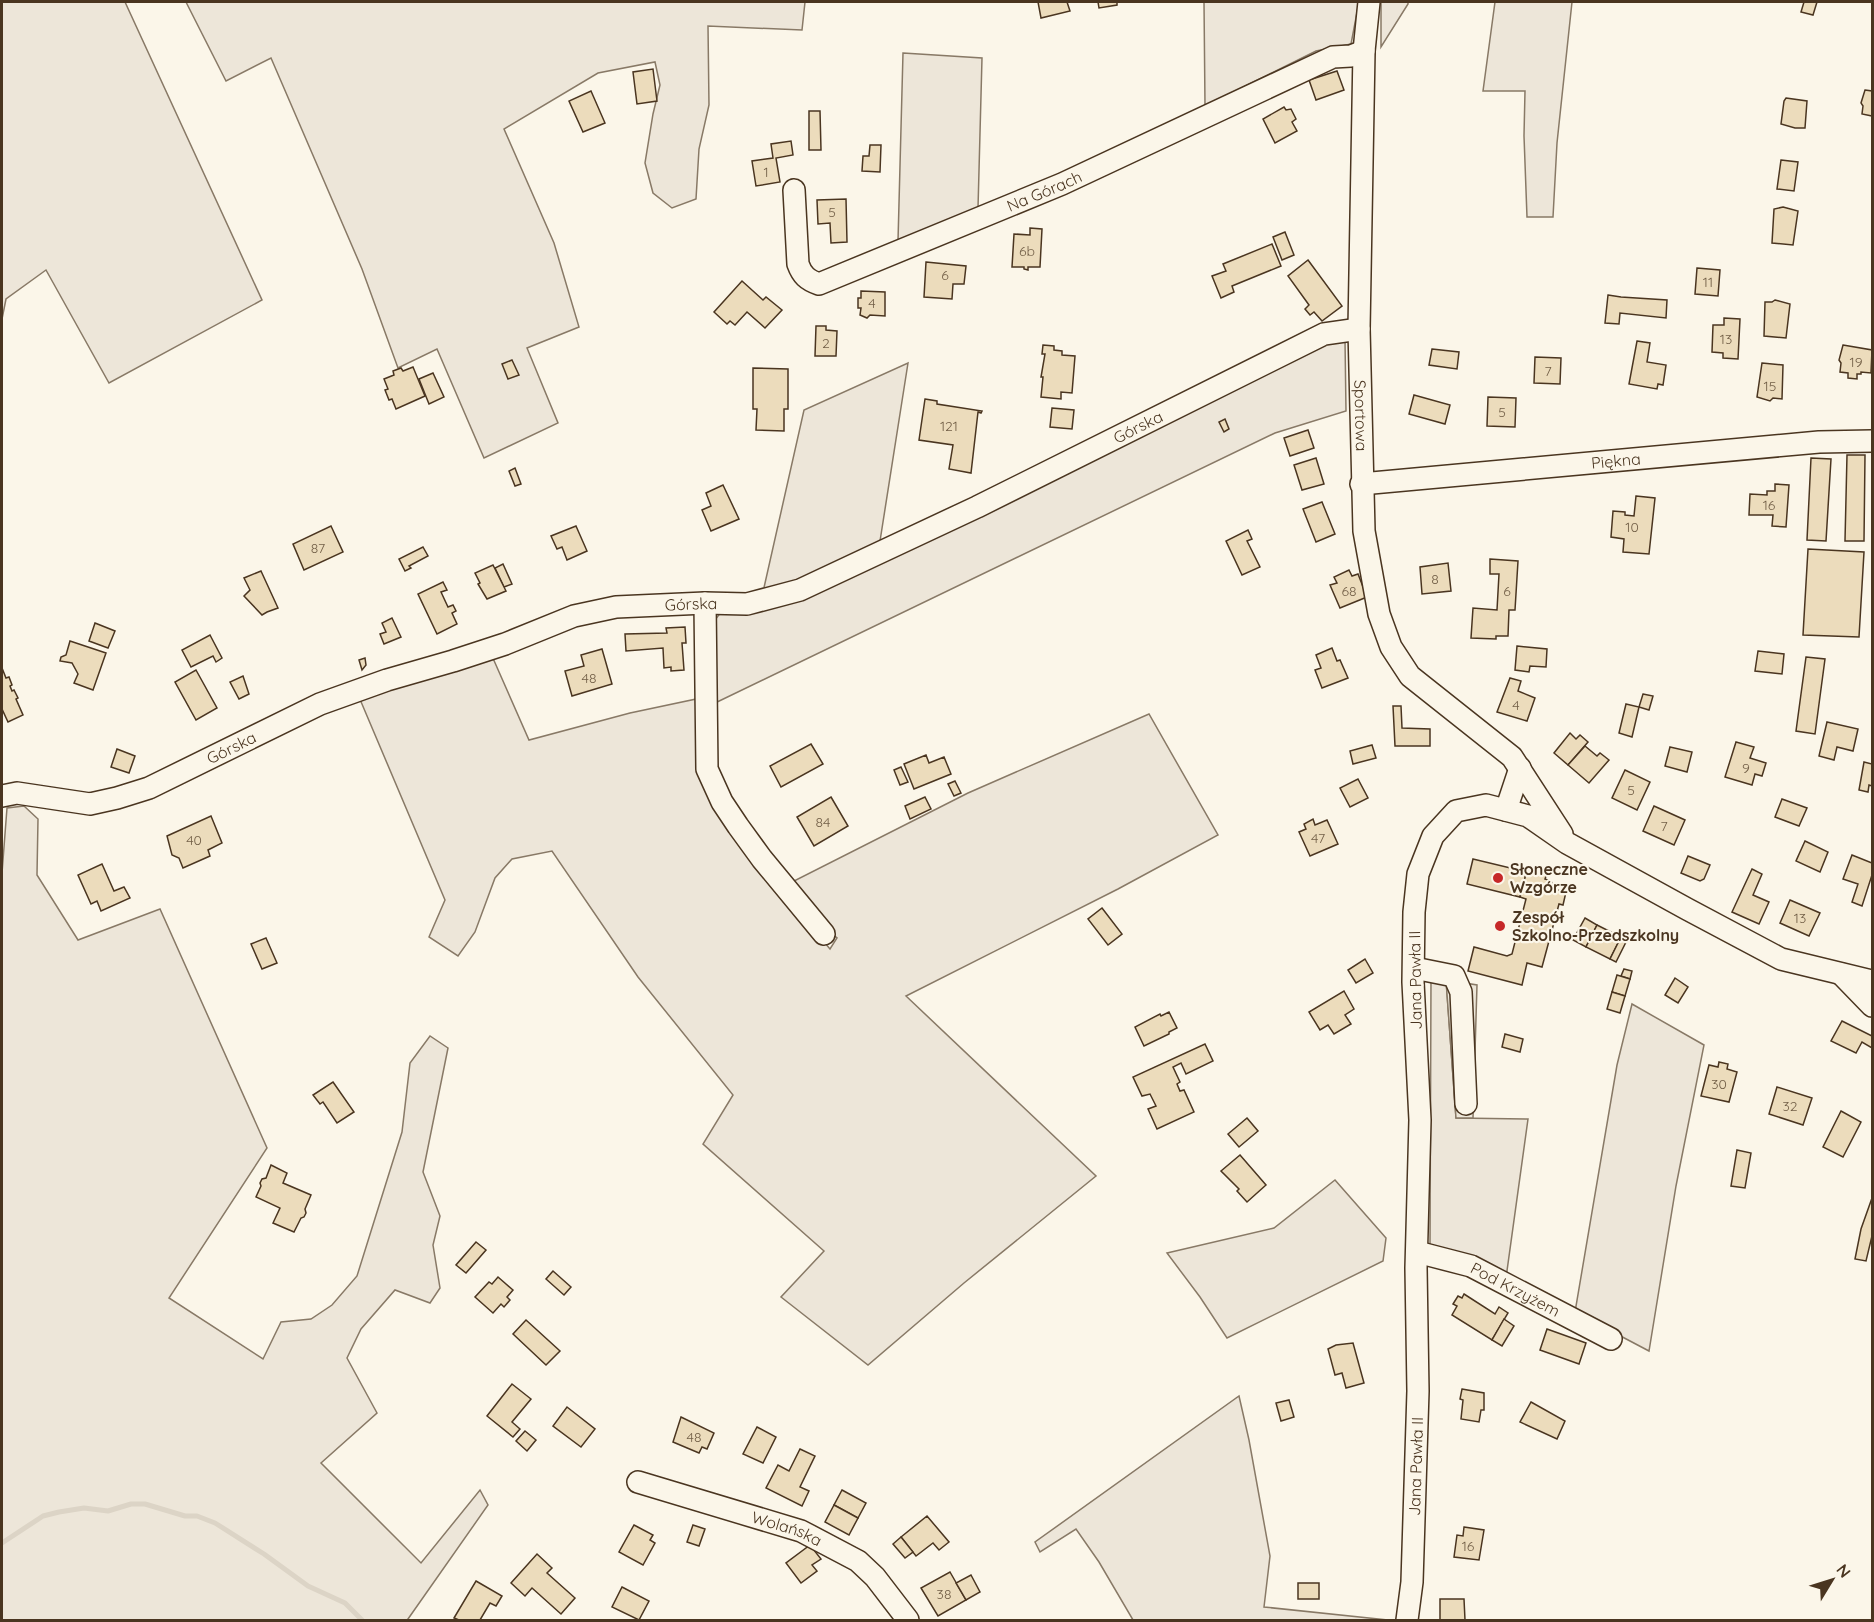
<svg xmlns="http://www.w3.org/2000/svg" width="1874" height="1622" font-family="Quicksand,sans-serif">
<rect width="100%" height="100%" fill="#fbf6e9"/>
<g fill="#ede6d9" stroke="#887966" stroke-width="1.5">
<polygon points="2,2 125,2 262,300 109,383 46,270 6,299 2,319"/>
<polygon points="186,2 805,2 802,30 708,26 709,105 699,149 696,199 672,208 653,193 645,163 653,114 660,85 655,62 598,73 504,129 554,243 579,327 527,348 558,423 484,458 437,349 398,368 362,269 271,58 226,81"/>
<polygon points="1204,2 1359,2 1351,44 1316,51 1205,106"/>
<polygon points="1381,2 1408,2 1408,4 1381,47"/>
<polygon points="1495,2 1572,2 1557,143 1553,217 1527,217 1524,136 1525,91 1483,91"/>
<polygon points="903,53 982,58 978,208 898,241"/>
<polygon points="1329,339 1345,340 1346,411 1275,433 713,704 712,624 721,612 759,611"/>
<polygon points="908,363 880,541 814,576 763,592 804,410"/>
<polygon points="492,656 529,740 630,713 701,698 705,781 769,877 830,949 837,938 829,931 792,882 968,793 1149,714 1218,835 1118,889 906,996 1096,1176 964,1283 868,1365 781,1297 824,1251 703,1144 733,1095 638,977 552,851 512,859 495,878 475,932 458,956 429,937 445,900 359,697"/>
<polygon points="24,806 38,819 37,875 78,940 160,909 267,1148 169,1298 263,1359 281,1322 311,1319 332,1305 357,1276 402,1132 410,1063 430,1036 448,1048 423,1172 440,1216 433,1245 440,1288 430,1303 395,1290 361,1329 347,1358 377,1413 321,1463 421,1563 480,1490 488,1505 408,1619 409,1620 2,1620 2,873 7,808"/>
<polygon points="1431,979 1446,980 1456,1118 1528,1119 1506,1278 1430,1245"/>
<polygon points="1632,1004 1704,1045 1676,1186 1649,1351 1575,1312 1617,1065"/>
<polygon points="1335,1180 1386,1238 1383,1261 1227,1338 1200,1297 1167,1253 1274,1228"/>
<polygon points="1239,1396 1249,1440 1270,1556 1264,1607 1388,1620 1133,1620 1099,1562 1076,1529 1040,1552 1035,1542"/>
</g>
<polygon fill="#ede7d9" stroke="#887966" stroke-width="1.5" points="1446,980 1477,985 1473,1118 1456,1118"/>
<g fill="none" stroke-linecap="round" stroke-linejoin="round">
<polyline stroke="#dcd4c6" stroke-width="5" points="2,1543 43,1516 59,1512 84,1508 108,1511 131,1504 145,1504 185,1516 197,1516 215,1523 264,1554 308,1586 345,1603 362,1620"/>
</g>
<g fill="#ecdcbc" stroke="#4a3520" stroke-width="1.5">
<polygon points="1038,2 1067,2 1070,11 1041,18"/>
<polygon points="1098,2 1117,2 1117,5 1099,8"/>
<polygon points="1804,2 1817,2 1813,15 1801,12"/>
<polygon points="653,69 657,101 637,104 633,72"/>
<polygon points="1337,71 1344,90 1316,100 1309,80"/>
<polygon points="1865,90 1872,91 1872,116 1862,114 1863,106 1861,103"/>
<polygon points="591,91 605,123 583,132 569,101"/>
<polygon points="1786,98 1807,101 1805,128 1795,128 1781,124 1784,101"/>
<polygon points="1284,107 1286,110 1291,109 1296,119 1292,122 1297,131 1275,143 1263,119"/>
<polygon points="809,111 820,111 821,150 809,150"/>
<polygon points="791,141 793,155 776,158 780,182 756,186 752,161 773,158 771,144"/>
<polygon points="870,145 881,145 880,172 862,171 863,156 869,156"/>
<polygon points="1781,160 1798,162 1794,191 1777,189"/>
<polygon points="846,199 847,242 831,243 830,223 818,224 817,200"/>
<polygon points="1783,207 1798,211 1793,245 1772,243 1774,209"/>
<polygon points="1030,228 1042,229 1040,267 1028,267 1028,270 1024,269 1024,267 1012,267 1014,234 1030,235"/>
<polygon points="1285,232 1294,255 1282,260 1273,237"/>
<polygon points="1272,244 1281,266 1232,286 1234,292 1221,298 1212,276 1226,271 1223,264"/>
<polygon points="1308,260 1342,306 1322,321 1314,312 1310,315 1305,309 1309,305 1288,276"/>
<polygon points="926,262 966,266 964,284 953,284 952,299 924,297"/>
<polygon points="1697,268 1720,270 1718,296 1695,294"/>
<polygon points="742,281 763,300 766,297 782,310 765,328 747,312 735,325 730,321 727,324 714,312"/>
<polygon points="861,291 885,292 885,316 870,315 867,318 860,315 861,308 858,308 858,298 861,298"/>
<polygon points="1608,295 1621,297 1667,300 1666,318 1620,313 1619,324 1605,323"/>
<polygon points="1775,300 1790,304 1786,338 1764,336 1765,302 1772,302"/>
<polygon points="1724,318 1740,319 1738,359 1723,358 1723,353 1712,352 1713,325 1724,325"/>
<polygon points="816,326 826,326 826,330 837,331 836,356 815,356"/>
<polygon points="1637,341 1650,343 1647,362 1666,365 1663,385 1658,384 1657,389 1629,384"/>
<polygon points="1043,345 1054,346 1054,350 1062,351 1062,355 1075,356 1072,393 1061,392 1061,399 1041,397 1043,377 1041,377 1045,354 1042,354"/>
<polygon points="1843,345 1872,350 1871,373 1861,372 1861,374 1857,374 1857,379 1848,378 1848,373 1840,372 1841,363 1839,360"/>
<polygon points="1432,349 1459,352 1457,369 1429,365"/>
<polygon points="1535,357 1561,358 1560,384 1534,383"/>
<polygon points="512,360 519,375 508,379 502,364"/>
<polygon points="1762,363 1783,365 1782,399 1773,398 1770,401 1757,397"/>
<polygon points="413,367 425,396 396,409 392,399 389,400 385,390 388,389 384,379 394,375 393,371 401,368 403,371"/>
<polygon points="753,368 788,369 788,409 784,409 784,431 756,430 757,409 753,409"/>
<polygon points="433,373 444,397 429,404 419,379"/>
<polygon points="1414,395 1450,405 1445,424 1409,414"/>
<polygon points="1488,397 1516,398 1515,427 1487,426"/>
<polygon points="925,399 937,401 937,404 982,411 981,413 978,412 971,473 949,469 953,445 919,440"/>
<polygon points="1052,408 1074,410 1072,429 1050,427"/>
<polygon points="1225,419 1229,429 1224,432 1219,422"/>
<polygon points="1308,430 1314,448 1290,456 1284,438"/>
<polygon points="1847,455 1865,455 1864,541 1845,541"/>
<polygon points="1316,458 1324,484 1302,490 1294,465"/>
<polygon points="1811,458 1831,459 1826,541 1807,540"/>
<polygon points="515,468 521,484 515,486 509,471"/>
<polygon points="1775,484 1789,485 1786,527 1772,526 1773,515 1749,515 1750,494 1767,495 1767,491 1775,491"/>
<polygon points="723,485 739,519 711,531 702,510 711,506 706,493"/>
<polygon points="1636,496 1655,498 1649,554 1623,552 1624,539 1611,537 1613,511 1625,512 1625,515 1634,516"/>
<polygon points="1322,502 1335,534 1316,542 1303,509"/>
<polygon points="331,526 343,552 304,570 293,544"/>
<polygon points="576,526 587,551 567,560 562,547 557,549 551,536"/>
<polygon points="1248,530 1252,539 1247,541 1260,567 1242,575 1226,541"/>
<polygon points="423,547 428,556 409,566 411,568 405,571 399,559"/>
<polygon points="1808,549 1864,552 1859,637 1803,635"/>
<polygon points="1490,559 1518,561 1515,610 1509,610 1508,636 1496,636 1496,639 1471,638 1473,608 1497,610 1499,574 1490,574"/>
<polygon points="1448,563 1451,591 1422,594 1420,567"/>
<polygon points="503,564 512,584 504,587 495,568"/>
<polygon points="493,565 506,591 487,599 478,584 480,583 475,573"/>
<polygon points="1349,570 1352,576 1358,574 1367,597 1340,608 1330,585 1337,583 1334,577"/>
<polygon points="261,571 278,608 267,612 262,615 244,596 250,590 244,578"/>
<polygon points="443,582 447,590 441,592 448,607 453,605 456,611 452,613 457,624 437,634 418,594"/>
<polygon points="392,618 401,637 384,644 380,634 386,632 382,623"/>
<polygon points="95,623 115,631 108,648 89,641"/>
<polygon points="685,627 686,643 682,643 684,670 671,671 671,667 664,668 663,648 626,651 625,634 667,633 666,628"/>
<polygon points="210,635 222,658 216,662 213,656 191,667 182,650"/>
<polygon points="70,641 106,653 93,690 74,683 78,674 72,663 60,661 61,657 66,655"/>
<polygon points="1517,646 1547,649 1546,667 1530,666 1529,672 1515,670"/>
<polygon points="1332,648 1337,661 1340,660 1348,678 1322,688 1315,670 1321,668 1316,655"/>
<polygon points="602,649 612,684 572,696 565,671 584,666 581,655"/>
<polygon points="1758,651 1784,654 1782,674 1755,671"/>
<polygon points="1806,657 1825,659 1815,734 1796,731"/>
<polygon points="365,658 366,665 362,670 359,660"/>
<polygon points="2,668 6,678 9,677 12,685 10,686 12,691 14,690 18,698 16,699 23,715 8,722 2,709"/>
<polygon points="196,670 217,708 196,720 175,682"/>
<polygon points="243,676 249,694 239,699 230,682"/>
<polygon points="1510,678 1521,681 1518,691 1535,698 1527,721 1497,712"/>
<polygon points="1643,694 1653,696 1649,710 1639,707"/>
<polygon points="1626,704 1639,707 1632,737 1619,733"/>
<polygon points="1393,706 1401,706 1402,728 1430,729 1430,746 1395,746"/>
<polygon points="1827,722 1858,729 1853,751 1837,747 1834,760 1819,756"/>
<polygon points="1570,733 1576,739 1580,735 1588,742 1568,765 1554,753"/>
<polygon points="1736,742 1754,747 1750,758 1766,763 1762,776 1755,774 1752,785 1725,777"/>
<polygon points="811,744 823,764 781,787 770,766"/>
<polygon points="1372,745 1376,758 1353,764 1350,751"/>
<polygon points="1585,746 1597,756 1600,753 1609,760 1589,783 1568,765"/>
<polygon points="1670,747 1692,752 1687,772 1665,766"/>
<polygon points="117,749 135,756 129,773 111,767"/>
<polygon points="926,755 929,763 944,757 951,774 914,789 904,764"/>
<polygon points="1864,762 1872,764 1872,786 1869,785 1868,792 1859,790"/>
<polygon points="901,767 908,782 900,785 894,770"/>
<polygon points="1625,770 1650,782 1637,810 1612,798"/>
<polygon points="1358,779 1368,798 1350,807 1340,788"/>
<polygon points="955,781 961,793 954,796 948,784"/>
<polygon points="831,797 848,826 814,846 797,817"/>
<polygon points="925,797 931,809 910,819 905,806"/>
<polygon points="1782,799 1807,808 1799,826 1775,817"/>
<polygon points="1654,806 1685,820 1674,845 1643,831"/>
<polygon points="211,816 222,843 208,850 210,856 183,868 179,858 172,855 167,836"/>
<polygon points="1313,819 1315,825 1327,820 1338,844 1310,856 1299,832 1306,829 1304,824"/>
<polygon points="1805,841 1828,852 1820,872 1796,861"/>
<polygon points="1852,855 1872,863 1872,875 1862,906 1852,902 1858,884 1843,879"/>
<polygon points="1688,856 1710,865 1704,879 1700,881 1681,873"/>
<polygon points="1473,859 1523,871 1522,874 1526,875 1520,897 1467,884"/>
<polygon points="102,864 114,891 124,887 130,898 101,911 97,901 91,904 78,875"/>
<polygon points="1528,866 1548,870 1545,879 1551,881 1554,886 1553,889 1566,892 1563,905 1559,904 1542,967 1527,963 1522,985 1468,971 1474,947 1507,956 1512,954 1526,899 1520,897"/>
<polygon points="1752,869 1762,874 1753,895 1769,902 1759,924 1732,912"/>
<polygon points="1790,900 1820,913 1809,936 1780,923"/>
<polygon points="1102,908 1122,934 1108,945 1088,919"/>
<polygon points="1585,918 1597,925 1586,947 1573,940"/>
<polygon points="1597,925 1621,937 1610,959 1586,947"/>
<polygon points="1621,937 1627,940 1616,962 1610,959"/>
<polygon points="266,938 277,963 262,969 251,944"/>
<polygon points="1365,959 1373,973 1356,983 1348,970"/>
<polygon points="1624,969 1632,971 1630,979 1621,976"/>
<polygon points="1617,975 1630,979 1625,996 1612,992"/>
<polygon points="1675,978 1688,987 1678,1003 1665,995"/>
<polygon points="1344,991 1354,1009 1345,1015 1351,1024 1334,1034 1328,1025 1320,1030 1309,1012"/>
<polygon points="1612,992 1625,996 1620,1013 1607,1009"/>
<polygon points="1169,1012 1177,1028 1169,1032 1169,1034 1144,1046 1135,1027 1160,1014 1161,1016"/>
<polygon points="1842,1021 1872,1036 1872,1048 1862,1042 1856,1053 1831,1041"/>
<polygon points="1505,1034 1523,1039 1520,1052 1502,1047"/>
<polygon points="1205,1044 1213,1061 1186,1074 1181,1063 1173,1067 1180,1082 1177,1084 1180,1091 1184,1090 1194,1112 1157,1129 1148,1109 1156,1106 1150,1094 1142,1096 1133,1077"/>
<polygon points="1719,1062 1728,1064 1727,1069 1737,1072 1729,1102 1701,1096 1709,1065 1718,1067"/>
<polygon points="333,1082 354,1112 337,1123 323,1102 320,1104 313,1095"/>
<polygon points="1777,1087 1812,1098 1803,1125 1769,1114"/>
<polygon points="1841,1111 1861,1122 1843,1157 1823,1147"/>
<polygon points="1247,1118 1258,1131 1239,1147 1228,1134"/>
<polygon points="1737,1150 1751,1153 1745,1188 1731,1186"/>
<polygon points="1240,1155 1266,1185 1247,1202 1237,1191 1239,1189 1221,1171"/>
<polygon points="271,1165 287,1173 283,1183 311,1195 305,1209 306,1213 304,1217 301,1218 294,1232 273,1223 280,1208 256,1197 261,1186 260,1183 262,1179 266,1178"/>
<polygon points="1872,1198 1872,1236 1866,1261 1855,1259 1861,1229"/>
<polygon points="476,1242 486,1250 466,1273 456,1265"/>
<polygon points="553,1271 571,1287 564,1295 546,1279"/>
<polygon points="498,1277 513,1290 507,1297 510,1300 504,1307 501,1304 493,1313 475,1297 489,1282 492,1284"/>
<polygon points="1464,1294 1495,1314 1499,1307 1508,1313 1492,1340 1452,1315 1457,1306 1453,1304 1458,1296 1462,1298"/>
<polygon points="1504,1319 1514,1326 1502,1346 1492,1340"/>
<polygon points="526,1320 560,1351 546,1365 513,1334"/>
<polygon points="1547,1329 1586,1343 1579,1364 1540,1350"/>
<polygon points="1353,1343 1364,1383 1346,1388 1342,1373 1335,1375 1328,1349 1336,1345"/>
<polygon points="512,1384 531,1399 512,1422 520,1429 513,1437 487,1416"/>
<polygon points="1462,1389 1484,1393 1484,1410 1481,1410 1479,1422 1461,1419 1463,1400 1460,1399"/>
<polygon points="1289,1400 1294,1417 1281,1421 1276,1403"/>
<polygon points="1531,1402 1565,1421 1557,1439 1520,1422"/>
<polygon points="567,1407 595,1429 581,1447 553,1426"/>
<polygon points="681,1417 714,1433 707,1449 702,1447 699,1453 673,1442"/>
<polygon points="757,1427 776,1437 763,1463 743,1454"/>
<polygon points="525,1431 536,1440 527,1451 516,1441"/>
<polygon points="800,1449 815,1456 800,1487 809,1491 802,1506 766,1488 778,1465 789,1471"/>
<polygon points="842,1490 866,1503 858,1518 834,1505"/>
<polygon points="834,1505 858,1518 849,1535 825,1522"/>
<polygon points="927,1516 949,1542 939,1550 933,1543 916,1556 901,1537"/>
<polygon points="634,1525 653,1535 650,1540 655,1543 643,1565 619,1552"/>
<polygon points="693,1525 705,1529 699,1546 687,1542"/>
<polygon points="1464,1527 1484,1530 1479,1560 1454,1557 1457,1535 1463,1536"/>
<polygon points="901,1537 913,1552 905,1558 893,1544"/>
<polygon points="810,1545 821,1559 812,1565 817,1571 801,1583 786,1563"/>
<polygon points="537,1554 552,1568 547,1573 575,1598 561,1614 532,1588 525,1596 511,1583"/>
<polygon points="950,1572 966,1600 938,1616 921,1588"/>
<polygon points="971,1575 980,1592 966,1600 956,1583"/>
<polygon points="476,1581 502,1596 496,1606 490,1603 480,1620 459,1620 454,1618"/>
<rect x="1298" y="1583" width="21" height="16"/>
<polygon points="622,1587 649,1601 639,1620 612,1607"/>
<polygon points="1440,1599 1464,1599 1465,1620 1440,1620"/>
</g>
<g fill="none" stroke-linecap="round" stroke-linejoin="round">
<g stroke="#4a3520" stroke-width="24">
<g id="minor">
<path id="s1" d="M1369,2l-5,49 -5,278 5,202 15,83 12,33 19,29 102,81 50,77"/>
<path id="s2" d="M794,190l4,74c4,11 9,16 21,20l243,-100 271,-127 18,-1 13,-5"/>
<path id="s3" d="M1361,484l458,-42 53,-1"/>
<polyline points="705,603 707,769 722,802 738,826 762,859 824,934"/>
<path id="s4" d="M2,796l15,-3 73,11 27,-6 32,-10 171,-84 67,-24 66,-19 52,-17 69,-28 42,-9 89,-4 42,1 53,-14 177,-83 347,-173 35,-5"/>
<polyline points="1506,810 1520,768"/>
<polyline points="1414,968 1454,976 1461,992 1466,1104"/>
<polyline points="1841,974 1872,1006"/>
<path id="s5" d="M1417,1252l54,14 140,73"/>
<path id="s6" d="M638,1482l163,49 57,30 17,16 33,43"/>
<path id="s7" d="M1407,1620l5,-38 6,-191 -2,-123 4,-148 -7,-138 1,-70 4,-38 15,-38 23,-25 30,-6 42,11 39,27 120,66 94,50 91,22"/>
</g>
</g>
<use href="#minor" stroke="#fbf6e9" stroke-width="21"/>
</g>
<g fill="#c62828" stroke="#fbf6e9" stroke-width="2">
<circle cx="1498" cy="878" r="6"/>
<circle cx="1500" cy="926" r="6"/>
</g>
<g text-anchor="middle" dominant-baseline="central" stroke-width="4.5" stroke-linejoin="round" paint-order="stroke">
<g font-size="14" fill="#725f47">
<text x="766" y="172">1</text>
<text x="832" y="212">5</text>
<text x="1027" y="251">6b</text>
<text x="945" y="275">6</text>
<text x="1708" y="282">11</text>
<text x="872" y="303">4</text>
<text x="1726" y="339">13</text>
<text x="826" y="343">2</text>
<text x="1856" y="362">19</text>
<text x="1548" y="371">7</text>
<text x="1770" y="386">15</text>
<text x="1502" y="412">5</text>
<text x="949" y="426">121</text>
<text x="1769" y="505">16</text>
<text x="1632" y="527">10</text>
<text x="318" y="548">87</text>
<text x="1435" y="579">8</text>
<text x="1349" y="591">68</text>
<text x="1507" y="591">6</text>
<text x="589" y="678">48</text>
<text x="1516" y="705">4</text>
<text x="1746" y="768">9</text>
<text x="1631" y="790">5</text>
<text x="823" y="822">84</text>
<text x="1664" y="826">7</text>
<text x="1318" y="838">47</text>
<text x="194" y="840">40</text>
<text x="1800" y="918">13</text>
<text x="1719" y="1084">30</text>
<text x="1790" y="1106">32</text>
<text x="694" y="1437">48</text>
<text x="1468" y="1546">16</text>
<text x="944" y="1594">38</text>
</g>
<g font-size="16" fill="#4a3520" stroke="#fbf6e9">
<text stroke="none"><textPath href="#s2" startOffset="348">Na Górach</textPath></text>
<text stroke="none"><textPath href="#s1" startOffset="414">Sportowa</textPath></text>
<text stroke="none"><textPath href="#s4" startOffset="1214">Górska</textPath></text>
<text stroke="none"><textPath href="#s3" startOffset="256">Piękna</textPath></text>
<text stroke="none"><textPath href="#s4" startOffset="728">Górska</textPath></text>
<text stroke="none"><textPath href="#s4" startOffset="242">Górska</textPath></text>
<text transform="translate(1415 980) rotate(-91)">Jana Pawła II</text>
<text stroke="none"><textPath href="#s5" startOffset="106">Pod Krzyżem</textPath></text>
<text stroke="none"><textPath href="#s7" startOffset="154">Jana Pawła II</textPath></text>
<text stroke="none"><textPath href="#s6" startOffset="156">Wolańska</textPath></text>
</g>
<g font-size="16" font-weight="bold" fill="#4a3520" stroke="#fbf6e9" text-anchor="start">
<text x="1510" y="869">Słoneczne<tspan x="1510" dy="18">Wzgórze</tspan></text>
<text x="1512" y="917">Zespół<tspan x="1512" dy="18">Szkolno-Przedszkolny</tspan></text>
</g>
</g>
<rect width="1874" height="1622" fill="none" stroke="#4a3520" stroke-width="6"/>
<g transform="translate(1832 1580) rotate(52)" stroke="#fbf6e9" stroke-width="4.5" paint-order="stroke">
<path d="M0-4.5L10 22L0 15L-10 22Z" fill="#4a3520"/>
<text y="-9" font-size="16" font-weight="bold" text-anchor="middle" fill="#4a3520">N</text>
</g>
</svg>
